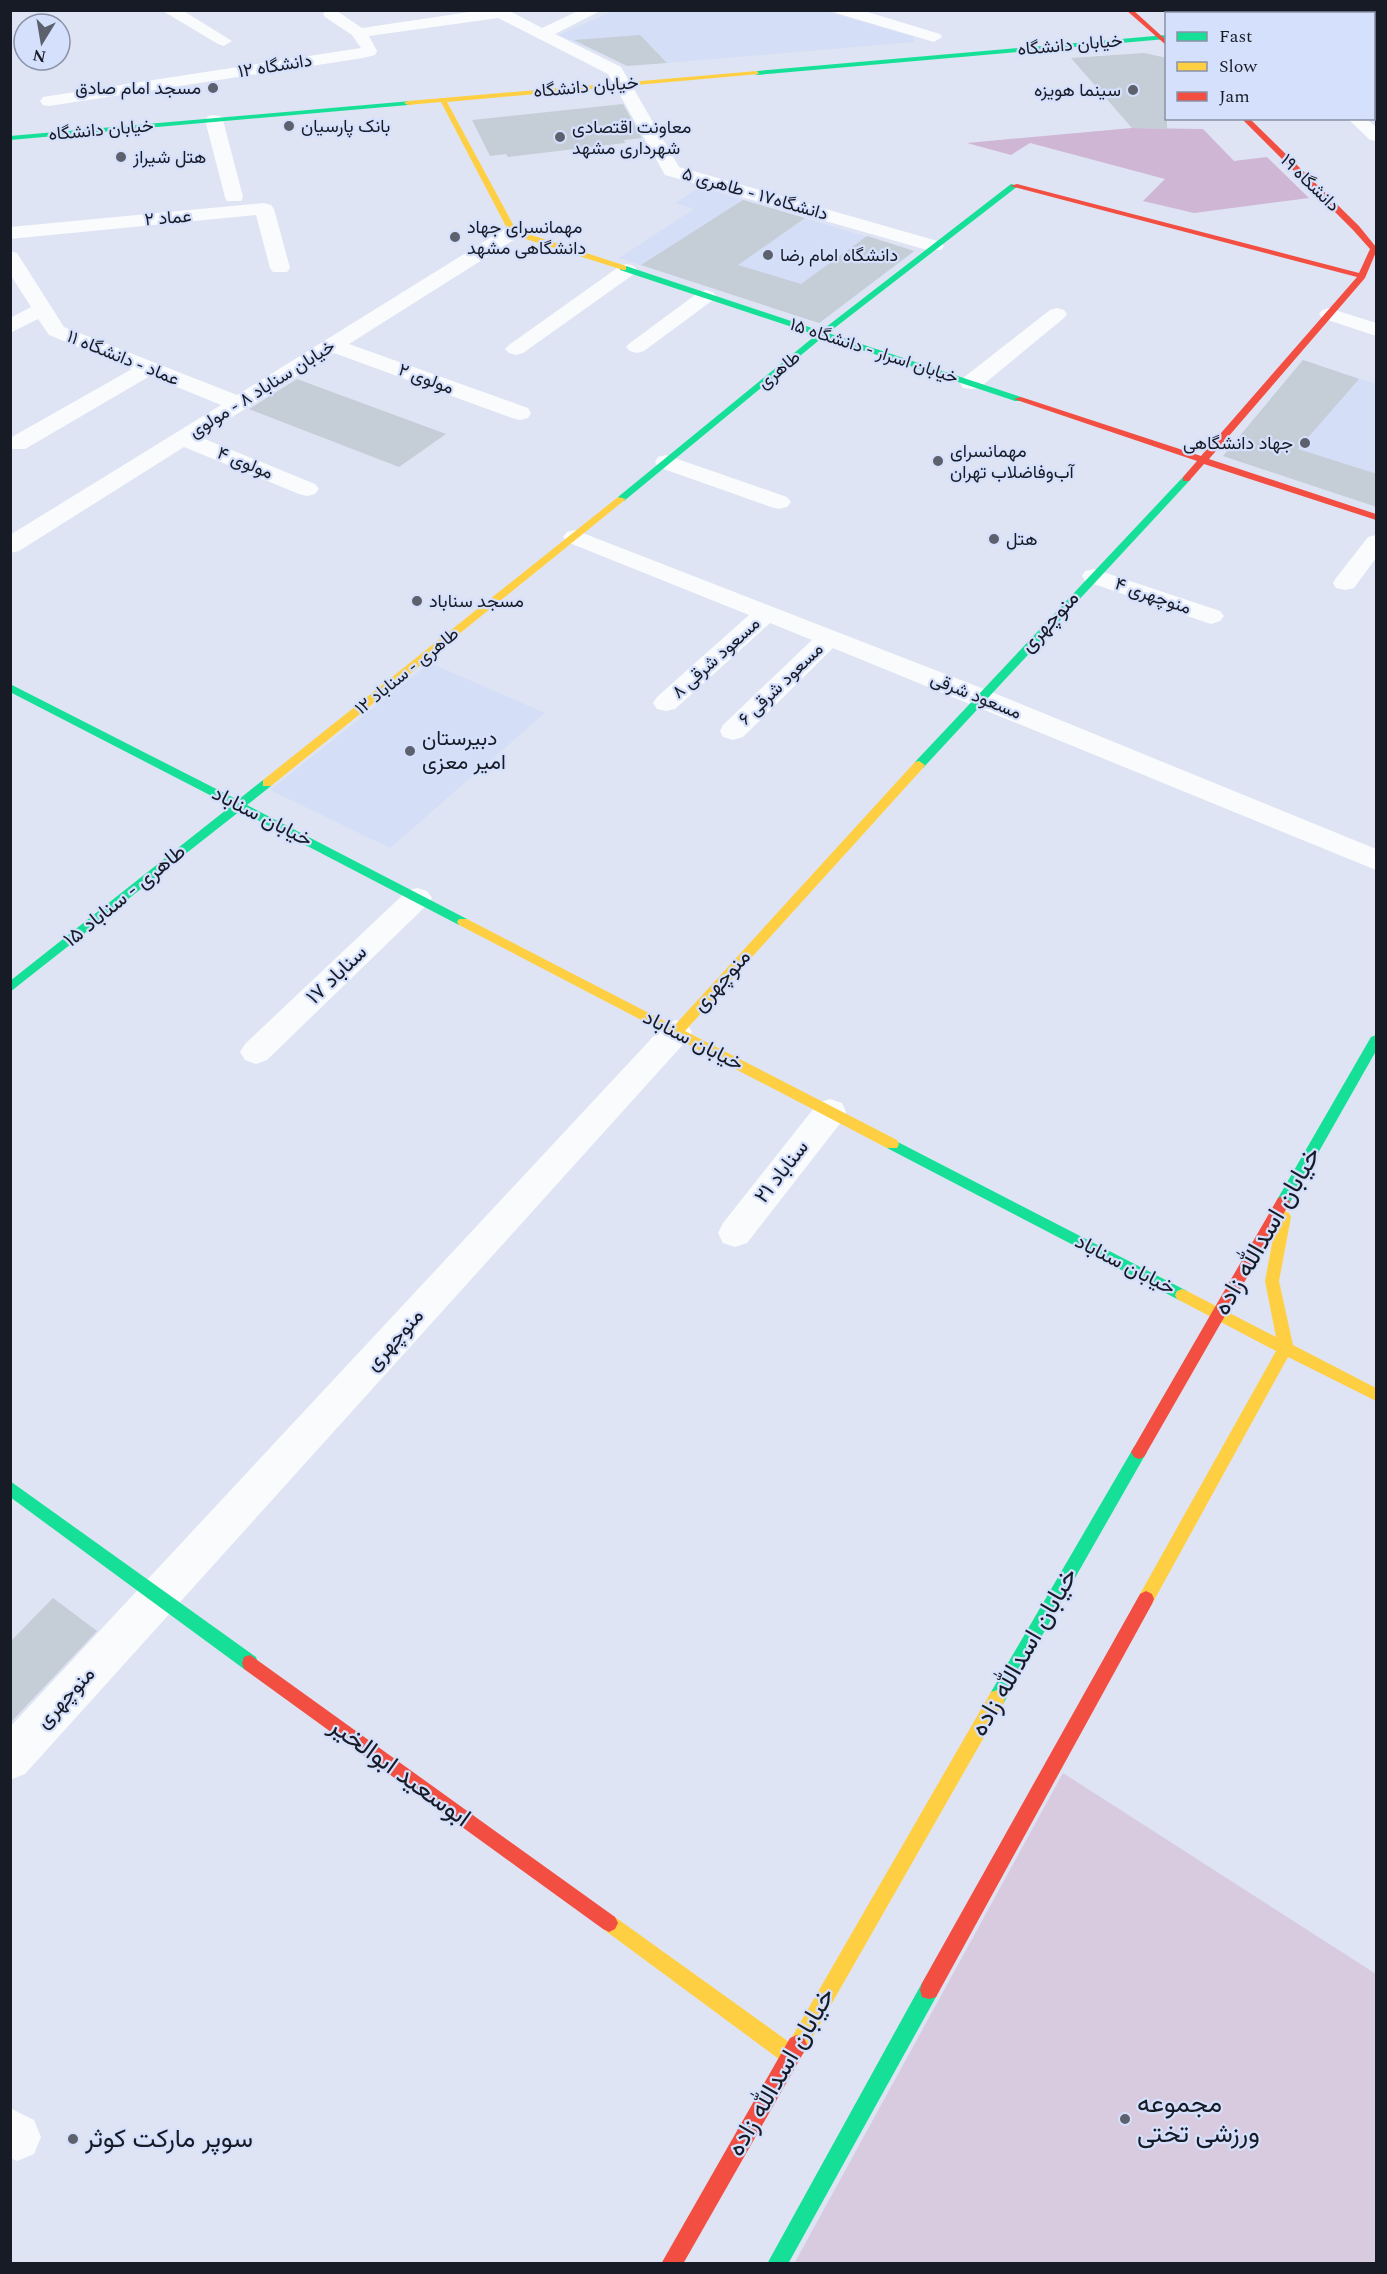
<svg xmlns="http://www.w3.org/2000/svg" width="1387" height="2274" font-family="Spectral,Vazirmatn,serif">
<rect width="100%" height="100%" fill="#dee4f3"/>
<g fill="#d4def7">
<polygon points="821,10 914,37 914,42 667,63 652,47 602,54 559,35 613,11"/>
<polygon points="700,187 915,251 820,323 619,258 694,209 675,203"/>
<polygon points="1303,360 1376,384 1376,507 1223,456"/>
<polygon points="430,663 545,713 390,848 270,790"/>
</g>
<polygon fill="#d8cadf" points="1063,1773 1376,1974 1376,2263 794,2264"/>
<polygon fill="#cfb6d4" points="1132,128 1203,129 1234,161 1267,157 1309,198 1194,213 1143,201 1165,179 1030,143 1011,155 967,143"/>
<g fill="#c5cdd7">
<polygon points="640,35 667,63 627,66 574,40"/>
<polygon points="1144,53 1167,58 1167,129 1132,128 1071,58"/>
<polygon points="623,104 642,138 624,140 625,143 508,157 506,154 490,156 472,120"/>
<polygon points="743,200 805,218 738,265 801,284 867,236 914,251 819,323 641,265"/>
<polygon points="1303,360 1359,379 1298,449 1377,474 1377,507 1223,456"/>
<polygon points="297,379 446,434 399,467 249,409"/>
<polygon points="53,1598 97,1631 10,1723 10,1642"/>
</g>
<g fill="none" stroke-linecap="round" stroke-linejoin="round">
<g fill="#fafbfd" fill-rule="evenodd">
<polygon points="161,10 182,10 232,41 224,46 218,44"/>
<polygon points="326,10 337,11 362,28 483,10 508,10 542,28 580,10 602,10 555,34 621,67 679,167 941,242 944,246 941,250 927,250 665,175 608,74 498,18 369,36 377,51 375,55 363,58 49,106 43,105 40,101 43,97 49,96 361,48 352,35 325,17 323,14"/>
<polygon points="834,10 861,10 940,34 942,37 934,42 836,13"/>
<polygon points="214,115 220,116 223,120 243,197 241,201 227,201 225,197 205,120 208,116"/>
<polygon points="1347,118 1366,118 1376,127 1376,141 1370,140"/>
<polygon points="264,203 271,205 274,209 290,268 287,272 273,272 270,268 256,215 10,239 10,227"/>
<polygon points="513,226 520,228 523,232 520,236 349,344 528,408 531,413 528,418 520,420 512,418 334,353 200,437 315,484 319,489 315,494 307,496 299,494 184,447 19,551 10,553 10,535 221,405 150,376 25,449 10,449 10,438 132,369 49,335 38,319 10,333 10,318 31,307 10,274 10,251 17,253 64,327 237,395 506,228"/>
<polygon points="627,264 634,266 637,270 634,274 523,353 516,355 509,353 505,349 509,345 620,266"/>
<polygon points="706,290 713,292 716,296 713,300 644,351 637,353 630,351 626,347 630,343 699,292"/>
<polygon points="1057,308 1064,310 1067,314 1064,318 979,388 971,389 963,388 960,383 963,378 1050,310"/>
<polygon points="1329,308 1376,323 1376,336 1322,318 1319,314 1322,310"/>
<polygon points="666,455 787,497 791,502 787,507 779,509 771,507 658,467 655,462 658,457"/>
<polygon points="575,530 989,691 1376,849 1376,870 833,648 743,737 733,740 723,737 720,731 723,725 812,640 770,623 675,709 666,711 657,709 653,703 657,697 749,615 567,542 563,537 567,532"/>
<polygon points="1376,535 1376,558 1354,588 1345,590 1336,588 1333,583 1336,578 1368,537"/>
<polygon points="1094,569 1220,611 1224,616 1220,621 1211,624 1202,621 1085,581 1082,576 1085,571"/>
<polygon points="417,888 427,891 432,898 427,905 267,1060 256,1064 245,1060 240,1052 245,1044 407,891"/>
<polygon points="676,1020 687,1024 692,1032 687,1040 25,1774 10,1780 10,1727 665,1024"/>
<polygon points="830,1099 842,1103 846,1112 842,1121 747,1243 735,1247 723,1243 718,1233 723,1223 818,1103"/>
<polygon points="10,2108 34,2120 41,2137 34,2154 17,2161 10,2158"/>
</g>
<g fill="#16e098" fill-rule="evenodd">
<polygon points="1166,35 1166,39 757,75 754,73 757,71"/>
<polygon points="411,101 411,105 408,105 10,140 10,136"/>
<polygon points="1011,184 1018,186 828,333 1021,397 1021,401 1015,401 823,337 624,501 618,501 618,497 816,335 620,270 620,266 626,266 821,331"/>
<polygon points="1183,477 1191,479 923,768 915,768 915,762"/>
<polygon points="10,684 238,800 263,780 271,780 271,786 247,805 467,919 469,922 467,925 459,925 240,811 10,992 10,981 231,806 10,692"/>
<polygon points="1376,1035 1376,1051 1288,1206 1278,1206 1276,1202 1278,1198 1371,1037"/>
<polygon points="892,1139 1187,1291 1189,1295 1187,1299 1182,1301 1177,1299 887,1148 885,1144 887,1140"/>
<polygon points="1139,1445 1144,1447 1147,1452 1144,1457 1003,1704 997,1706 991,1704 989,1698 991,1692 1134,1447"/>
<polygon points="10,1481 256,1657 258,1663 256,1669 250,1671 244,1669 10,1497"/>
<polygon points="929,1981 936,1983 938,1990 936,1997 788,2264 767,2264 922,1983"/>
</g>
<g fill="#ffcf43" fill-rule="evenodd">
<polygon points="1376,12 1376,16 1371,14 1372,13"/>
<polygon points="757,71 759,74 447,102 516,230 626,266 626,270 623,270 510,234 441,102 408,105 404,103 408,101"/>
<polygon points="618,497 626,499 271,786 263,786 263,780"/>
<polygon points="919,761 925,765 923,768 685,1031 897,1140 899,1144 897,1148 887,1148 459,925 457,922 459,919 467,919 674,1026 915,762"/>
<polygon points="1284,1211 1289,1213 1291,1217 1279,1281 1293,1345 1376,1388 1376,1401 1288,1357 1152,1604 1146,1607 1140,1604 1138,1599 1140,1594 1276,1351 1177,1299 1175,1295 1177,1291 1182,1289 1187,1291 1276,1337 1265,1281 1277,1217 1279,1213"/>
<polygon points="997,1690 1003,1692 1005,1698 1003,1704 804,2052 799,2054 797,2062 790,2065 783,2062 603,1929 600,1923 603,1917 609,1914 615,1917 789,2042 991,1692"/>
</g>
<g fill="#f24e42" fill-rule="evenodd">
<polygon points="1126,10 1133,10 1166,40 1166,45"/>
<polygon points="1241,118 1249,118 1359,226 1376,247 1376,252 1365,278 1209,459 1376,514 1376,520 1204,464 1189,481 1183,481 1183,477 1197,461 1014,399 1021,397 1201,456 1357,277 1010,186 1017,184 1359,273 1370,249 1353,230"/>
<polygon points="1283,1196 1288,1198 1290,1202 1288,1206 1144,1457 1139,1459 1134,1457 1131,1452 1134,1447 1278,1198"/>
<polygon points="1146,1591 1152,1594 1154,1599 1152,1604 936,1997 929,1999 922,1997 920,1990 922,1983 1140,1594"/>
<polygon points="250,1655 615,1917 618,1923 615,1929 609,1932 603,1929 244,1669 242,1663 244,1657"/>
<polygon points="797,2035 804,2038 807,2045 804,2052 683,2264 661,2264 790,2038"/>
</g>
</g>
<g fill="#5d616d" stroke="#d5e0fc" stroke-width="2">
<circle cx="213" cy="88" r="6"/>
<circle cx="1133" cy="90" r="6"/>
<circle cx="289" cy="126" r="6"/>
<circle cx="560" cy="137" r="6"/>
<circle cx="121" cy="157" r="6"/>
<circle cx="455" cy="237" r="6"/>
<circle cx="768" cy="255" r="6"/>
<circle cx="1305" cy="443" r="6"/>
<circle cx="938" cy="461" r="6"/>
<circle cx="994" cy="539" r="6"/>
<circle cx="417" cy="601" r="6"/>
<circle cx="410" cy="751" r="6"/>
<circle cx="1125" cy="2119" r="6"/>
<circle cx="73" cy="2139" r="6"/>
</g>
<g text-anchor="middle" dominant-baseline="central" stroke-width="4.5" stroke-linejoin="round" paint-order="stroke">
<g font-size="18" fill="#171b25" stroke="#d5e0fc">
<text transform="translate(1070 45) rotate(-5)">خیابان دانشگاه</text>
<text transform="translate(275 66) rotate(-9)">دانشگاه ۱۲</text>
<text transform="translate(586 87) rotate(-5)">خیابان دانشگاه</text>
<text transform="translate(101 130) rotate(-5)">خیابان دانشگاه</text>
<text transform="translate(1310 183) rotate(44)">دانشگاه ۱۹</text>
<text transform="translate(755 194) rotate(16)">دانشگاه۱۷ - طاهری ۵</text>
<text transform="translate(168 218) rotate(-5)">عماد ۲</text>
<text transform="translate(874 351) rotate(18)">خیابان اسرار - دانشگاه ۱۵</text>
<text transform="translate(123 358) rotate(22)">عماد - دانشگاه ۱۱</text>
<text transform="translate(779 370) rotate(-39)">طاهری</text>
<text transform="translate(426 379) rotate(20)">مولوی ۲</text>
<text transform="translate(262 389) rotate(-32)">خیابان سناباد ۸ - مولوی</text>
<text transform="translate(245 463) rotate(22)">مولوی ۴</text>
<text transform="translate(1153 596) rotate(19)">منوچهری ۴</text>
<text transform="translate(716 658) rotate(-42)">مسعود شرقی ۸</text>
<text transform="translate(407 671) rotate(-39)">طاهری - سناباد ۱۲</text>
<text transform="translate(781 684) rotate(-44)">مسعود شرقی ۶</text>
<text transform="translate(976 696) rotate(22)">مسعود شرقی</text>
</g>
<g font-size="18" fill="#171b25" stroke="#d5e0fc" text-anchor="start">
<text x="201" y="88" text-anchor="end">مسجد امام صادق</text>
<text x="1121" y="90" text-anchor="end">سینما هویزه</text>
<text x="301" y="126">بانک پارسیان</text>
<text x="572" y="127">معاونت اقتصادی<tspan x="572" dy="21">شهرداری مشهد</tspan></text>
<text x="133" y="157">هتل شیراز</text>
<text x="467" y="227">مهمانسرای جهاد<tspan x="467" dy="21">دانشگاهی مشهد</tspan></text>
<text x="780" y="255">دانشگاه امام رضا</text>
<text x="1293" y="443" text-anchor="end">جهاد دانشگاهی</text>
<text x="950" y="451">مهمانسرای<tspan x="950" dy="21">آب‌و‌فاضلاب تهران</tspan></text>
<text x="1006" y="539">هتل</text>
<text x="429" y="601">مسجد سناباد</text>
</g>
<g font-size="21" fill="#171b25" stroke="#d5e0fc">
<text transform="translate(1050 622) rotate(-47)">منوچهری</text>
<text transform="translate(262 817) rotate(27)">خیابان سناباد</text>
<text transform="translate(125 896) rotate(-39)">طاهری - سناباد ۱۵</text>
<text transform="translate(337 975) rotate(-44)">سناباد ۱۷</text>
<text transform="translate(722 981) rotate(-48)">منوچهری</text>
<text transform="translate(693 1041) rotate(27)">خیابان سناباد</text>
<text transform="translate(782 1172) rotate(-52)">سناباد ۲۱</text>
<text transform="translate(1125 1265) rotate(27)">خیابان سناباد</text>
<text transform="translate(395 1340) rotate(-48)">منوچهری</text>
<text transform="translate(66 1698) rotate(-47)">منوچهری</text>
</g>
<g font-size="21" fill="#171b25" stroke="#d5e0fc" text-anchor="start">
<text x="422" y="739">دبیرستان<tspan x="422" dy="24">امیر معزی</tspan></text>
</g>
<g font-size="26" fill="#171b25" stroke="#d5e0fc">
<text transform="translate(1267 1231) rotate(-60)">خیابان اسدالله زاده</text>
<text transform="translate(1024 1652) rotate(-60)">خیابان اسدالله زاده</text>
<text transform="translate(400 1772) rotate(36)">ابوسعید ابوالخیر</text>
<text transform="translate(781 2072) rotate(-60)">خیابان اسدالله زاده</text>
</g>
<g font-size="26" fill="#171b25" stroke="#d5e0fc" text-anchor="start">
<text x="1137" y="2104">مجموعه<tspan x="1137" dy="30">ورزشی تختی</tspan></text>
<text x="85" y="2139">سوپر مارکت کوثر</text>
</g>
</g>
<rect width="1387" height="2274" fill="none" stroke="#171b25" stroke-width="24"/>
<rect x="1165" y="12" width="210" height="108" fill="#d5e0fc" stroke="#8991a6" stroke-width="1.5"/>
<rect x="1177" y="32" width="30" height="9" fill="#16e098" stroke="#8991a6" stroke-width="1.5"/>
<text x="1219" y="42" font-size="18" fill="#171b25">Fast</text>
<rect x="1177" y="62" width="30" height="9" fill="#ffcf43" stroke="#8991a6" stroke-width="1.5"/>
<text x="1219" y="72" font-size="18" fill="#171b25">Slow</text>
<rect x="1177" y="92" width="30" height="9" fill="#f24e42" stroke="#8991a6" stroke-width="1.5"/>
<text x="1219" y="102" font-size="18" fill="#171b25">Jam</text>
<g transform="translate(42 42) rotate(191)"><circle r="28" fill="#d5e0fc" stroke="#8991a6" stroke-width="1.5"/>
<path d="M0-4.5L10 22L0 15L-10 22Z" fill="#5d616d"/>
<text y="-9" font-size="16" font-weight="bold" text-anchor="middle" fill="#171b25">N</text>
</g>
</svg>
